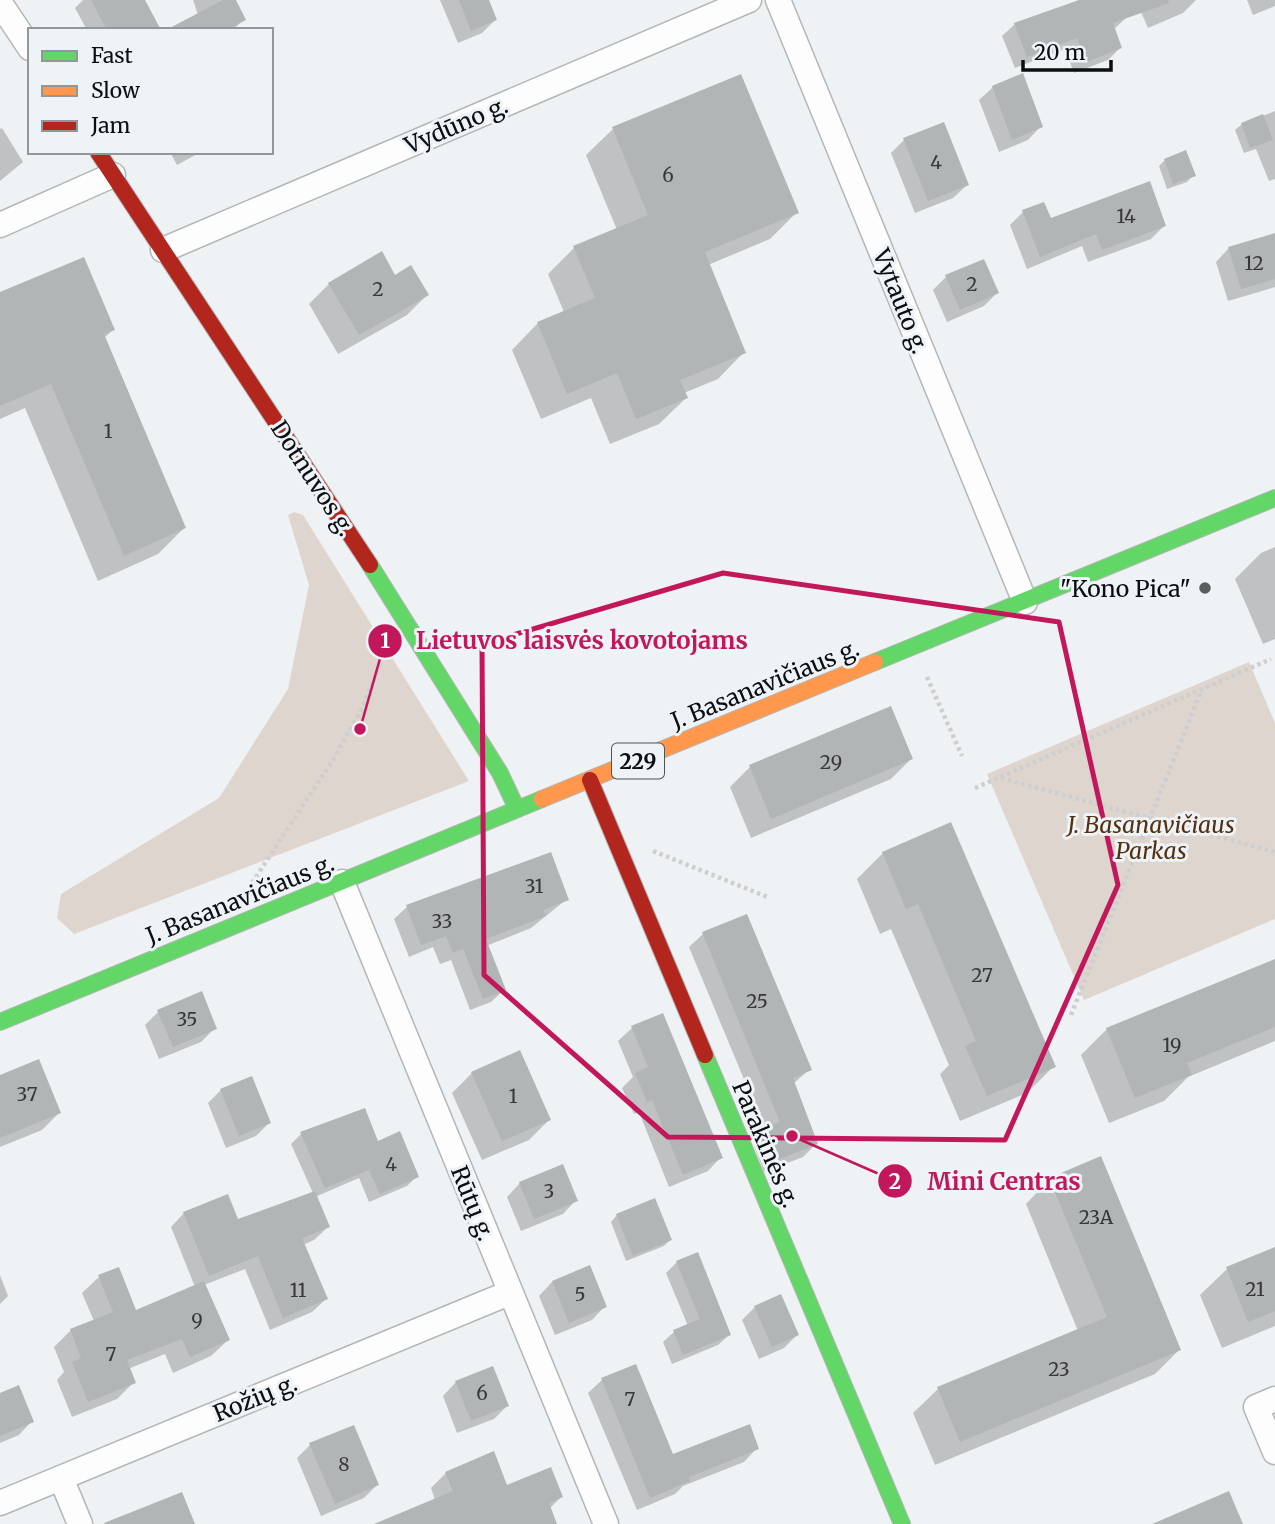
<svg xmlns="http://www.w3.org/2000/svg" width="1275" height="1524" font-family="Merriweather,serif">
<rect width="100%" height="100%" fill="#eff2f4"/>
<g fill="#ded5ce">
<polygon points="294,512 303,515 469,781 74,934 57,918 61,894 219,798 288,689 309,585 288,515"/>
<polygon points="1249,662 1275,723 1275,919 1084,1000 987,774"/>
</g>
<g fill="#0003">
<polygon points="83,0 143,0 150,30 87,30 75,8"/>
<polygon points="193,0 234,0 244,19 233,30 176,30 198,15"/>
<polygon points="440,0 487,0 495,20 482,33 458,43"/>
<polygon points="1082,0 1120,0 1127,17 1113,30 1120,48 1108,60 1074,73 1065,49 1015,68 1002,36 1015,24"/>
<polygon points="1140,0 1196,0 1183,13 1148,28 1137,3"/>
<polygon points="1247,0 1275,0 1275,6 1253,15"/>
<polygon points="740,76 796,213 770,239 708,265 744,352 718,379 684,393 686,398 659,424 610,444 591,398 541,419 512,350 538,323 564,312 548,274 574,248 617,230 586,155 613,129"/>
<polygon points="993,87 1041,126 1028,140 999,152 979,100"/>
<polygon points="1275,111 1275,179 1269,181 1256,149 1244,153 1235,130 1242,124"/>
<polygon points="2,128 23,162 0,181 0,129"/>
<polygon points="904,140 967,185 953,198 915,213 891,153"/>
<polygon points="170,152 201,152 177,165"/>
<polygon points="1165,160 1194,175 1187,182 1167,189 1159,166"/>
<polygon points="1023,212 1050,221 1164,226 1151,239 1088,262 1082,246 1027,269 1010,225"/>
<polygon points="1275,235 1275,287 1228,301 1216,262 1229,248"/>
<polygon points="395,277 427,295 407,315 338,354 309,304 329,284"/>
<polygon points="946,277 997,293 984,306 947,322 933,290"/>
<polygon points="0,301 113,330 104,338 184,528 158,554 98,581 25,408 0,419"/>
<polygon points="1275,547 1275,639 1263,644 1235,579 1261,553"/>
<polygon points="890,708 911,759 891,779 751,838 730,787 750,767"/>
<polygon points="883,853 1053,1067 1027,1093 960,1121 940,1074 949,1065 891,929 880,934 857,879"/>
<polygon points="567,899 531,928 486,946 504,990 491,1002 470,1010 451,960 440,964 433,947 409,957 394,919 407,907"/>
<polygon points="746,916 810,1069 793,1084 816,1144 803,1157 764,1172 753,1143 765,1130 689,947 703,934"/>
<polygon points="1275,961 1275,1041 1188,1077 1164,1101 1109,1123 1081,1055 1107,1029"/>
<polygon points="158,1012 215,1028 201,1042 159,1059 145,1025"/>
<polygon points="662,1015 721,1157 708,1171 669,1187 639,1112 634,1114 622,1088 633,1077 618,1041 632,1028"/>
<polygon points="472,1073 549,1120 529,1140 482,1160 452,1093"/>
<polygon points="0,1077 59,1113 42,1130 0,1147"/>
<polygon points="221,1090 269,1123 256,1136 226,1148 208,1103"/>
<polygon points="301,1134 377,1143 417,1176 407,1186 369,1202 359,1178 315,1197 328,1227 314,1240 303,1245 326,1299 312,1312 270,1330 245,1269 204,1285 228,1340 211,1356 173,1373 165,1354 128,1369 134,1382 117,1399 72,1417 57,1380 64,1372 54,1347 71,1330 94,1321 82,1293 99,1277 135,1313 195,1287 171,1227 184,1213 237,1221 313,1193 291,1144"/>
<polygon points="1050,1179 1179,1350 1155,1374 935,1465 913,1413 938,1389 1078,1331 1026,1204"/>
<polygon points="520,1183 576,1200 563,1214 521,1231 507,1197"/>
<polygon points="617,1215 670,1240 664,1246 626,1261 611,1222"/>
<polygon points="1275,1249 1275,1326 1222,1348 1200,1295 1227,1269"/>
<polygon points="677,1262 729,1335 718,1345 672,1364 663,1342 674,1332 688,1326 666,1273"/>
<polygon points="590,1267 605,1306 592,1320 555,1335 539,1296 552,1282"/>
<polygon points="0,1275 8,1296 0,1304"/>
<polygon points="755,1307 797,1335 784,1348 759,1359 742,1320"/>
<polygon points="635,1366 672,1456 757,1448 744,1462 683,1486 675,1494 637,1510 588,1393 602,1380"/>
<polygon points="456,1382 507,1406 494,1419 457,1433 443,1396"/>
<polygon points="0,1395 32,1421 19,1435 0,1443"/>
<polygon points="310,1445 377,1485 364,1498 321,1516 297,1458"/>
<polygon points="446,1473 561,1497 549,1509 555,1524 388,1524 435,1500 431,1488"/>
</g>
<g fill="#b2b5b6">
<polygon points="91,0 145,0 161,30 107,30"/>
<polygon points="223,0 236,0 246,20 226,30 166,30"/>
<polygon points="459,0 489,0 497,20 471,31"/>
<polygon points="1079,0 1168,0 1169,3 1113,23 1122,48 1086,62 1077,38 1027,57 1014,23"/>
<polygon points="1023,73 1043,127 1012,140 992,86"/>
<polygon points="741,74 799,213 705,252 746,353 680,380 688,398 636,419 617,373 567,394 537,322 595,298 573,246 648,215 612,127"/>
<polygon points="1263,114 1273,140 1250,148 1241,123"/>
<polygon points="944,122 969,185 928,201 903,138"/>
<polygon points="1186,150 1196,176 1173,184 1164,159"/>
<polygon points="1150,181 1166,226 1102,250 1096,234 1040,257 1022,210 1044,202 1051,218"/>
<polygon points="1275,233 1275,279 1241,289 1228,247"/>
<polygon points="382,251 395,275 411,265 429,295 359,335 328,283"/>
<polygon points="84,257 115,330 104,334 186,528 124,556 51,384 0,406 0,292"/>
<polygon points="984,259 999,293 960,310 945,275"/>
<polygon points="891,706 913,759 771,819 749,765"/>
<polygon points="951,822 1056,1067 987,1096 965,1046 976,1041 918,904 906,909 882,852"/>
<polygon points="551,852 569,900 543,910 546,916 486,939 506,990 483,999 463,949 453,953 446,936 421,945 406,905"/>
<polygon points="747,914 812,1070 793,1078 818,1144 777,1160 765,1128 780,1122 702,932"/>
<polygon points="1275,959 1275,1027 1187,1063 1192,1075 1135,1098 1106,1028"/>
<polygon points="202,991 217,1029 173,1047 157,1010"/>
<polygon points="663,1013 723,1158 683,1175 652,1100 647,1102 635,1073 648,1067 631,1026"/>
<polygon points="520,1050 551,1120 502,1141 471,1072"/>
<polygon points="39,1059 61,1113 0,1138 0,1075"/>
<polygon points="252,1076 271,1123 239,1136 220,1089"/>
<polygon points="365,1108 378,1141 400,1131 419,1177 380,1194 369,1170 325,1188 300,1132"/>
<polygon points="1101,1156 1181,1350 960,1442 937,1387 1107,1317 1049,1178"/>
<polygon points="563,1164 578,1201 534,1219 519,1182"/>
<polygon points="315,1191 330,1227 302,1238 328,1299 283,1318 258,1256 209,1276 183,1212 228,1194 238,1219"/>
<polygon points="655,1198 672,1240 633,1256 616,1214"/>
<polygon points="1275,1247 1275,1311 1248,1322 1226,1267"/>
<polygon points="698,1252 731,1335 683,1355 673,1330 700,1319 676,1261"/>
<polygon points="590,1265 607,1307 569,1323 552,1281"/>
<polygon points="119,1267 136,1310 204,1281 230,1340 190,1357 182,1339 127,1360 136,1383 88,1402 72,1362 81,1358 70,1329 113,1312 98,1275"/>
<polygon points="781,1294 799,1335 772,1347 754,1306"/>
<polygon points="636,1364 673,1454 750,1424 759,1449 689,1477 690,1481 650,1498 601,1378"/>
<polygon points="493,1366 509,1406 471,1421 455,1381"/>
<polygon points="19,1385 34,1422 0,1436 0,1393"/>
<polygon points="354,1425 379,1485 335,1504 309,1443"/>
<polygon points="494,1451 507,1485 551,1467 563,1497 549,1503 557,1524 374,1524 453,1491 445,1472"/>
<polygon points="1229,1491 1243,1524 1152,1524"/>
<polygon points="182,1492 195,1524 105,1524 104,1523"/>
</g>
<g fill="none" stroke-linecap="round" stroke-linejoin="round">
<g stroke="#b4b6b7" stroke-width="27">
<g id="street">
<polyline points="778,0 1025,602"/>
<polyline points="0,3 30,48"/>
<polyline points="0,225 113,175"/>
<polyline points="163,250 749,0"/>
<polyline points="342,882 606,1524"/>
<polyline points="1275,1399 1256,1407 1275,1452"/>
<polyline points="61,1478 80,1524"/>
<polyline points="0,1503 509,1293"/>
</g>
</g>
<g stroke="#b4b6b7" stroke-width="18">
<g id="fast">
<polyline points="370,565 500,773 517,809"/>
<polyline points="875,662 1275,498"/>
<polyline points="0,1022 542,799"/>
<polyline points="705,1055 902,1524"/>
</g>
</g>
<g stroke="#b4b6b7" stroke-width="18">
<polyline id="slow" points="542,799 875,662"/>
</g>
<g stroke="#b4b6b7" stroke-width="18">
<g id="jam">
<polyline points="98,152 370,565"/>
<polyline points="590,780 705,1055"/>
</g>
</g>
<g stroke="#cececf" stroke-width="4.5" stroke-dasharray="3.5 3.5" stroke-linecap="butt">
<polyline points="927,677 962,756"/>
<polyline points="1001,778 1275,852"/>
<polyline points="975,788 1271,659"/>
<polyline points="653,851 770,898"/>
<polyline points="252,883 333,760 363,706 386,649"/>
<polyline points="1071,1015 1202,689"/>
</g>
<use href="#street" stroke="#fdfdfd" stroke-width="24"/>
<use href="#fast" stroke="#63d668" stroke-width="16"/>
<use href="#slow" stroke="#ff974d" stroke-width="16"/>
<use href="#jam" stroke="#b3261e" stroke-width="16"/>
</g>
<path fill="none" stroke="#c2185b" stroke-width="5" stroke-linejoin="round" d="M723,573l336,49 59,263 -113,255 -337,-3 -184,-162 -2,-331z"/>
<circle fill="#5b5e5f" stroke="#edf3f6" stroke-width="2.5" cx="1205" cy="588" r="7"/>
<g text-anchor="middle" dominant-baseline="central" stroke-width="6" stroke-linejoin="round" paint-order="stroke">
<g font-size="19" fill="#363839">
<text x="936" y="162">4</text>
<text x="668" y="175">6</text>
<text x="1126" y="216">14</text>
<text x="1254" y="263">12</text>
<text x="972" y="284">2</text>
<text x="378" y="289">2</text>
<text x="108" y="431">1</text>
<text x="831" y="762">29</text>
<text x="534" y="886">31</text>
<text x="442" y="921">33</text>
<text x="982" y="975">27</text>
<text x="757" y="1001">25</text>
<text x="187" y="1019">35</text>
<text x="1172" y="1045">19</text>
<text x="27" y="1094">37</text>
<text x="513" y="1096">1</text>
<text x="391" y="1164">4</text>
<text x="549" y="1191">3</text>
<text x="1096" y="1217">23A</text>
<text x="1255" y="1289">21</text>
<text x="298" y="1290">11</text>
<text x="580" y="1294">5</text>
<text x="197" y="1320">9</text>
<text x="111" y="1354">7</text>
<text x="1059" y="1369">23</text>
<text x="482" y="1393">6</text>
<text x="630" y="1399">7</text>
<text x="344" y="1464">8</text>
</g>
<rect fill="#edf3f6" stroke="#505354" stroke-width="2" x="612" y="743.5" width="52" height="35" rx="5"/>
<g font-size="21" font-weight="bold" fill="#0c0e0f">
<text x="638" y="761">229</text>
</g>
<g font-size="23" fill="#0c0e0f" stroke="#edf3f6">
<text transform="translate(456 125) rotate(-23)">Vydūno g.</text>
<text transform="translate(901 301) rotate(68)">Vytauto g.</text>
<text transform="translate(313 478) rotate(57)">Dotnuvos g.</text>
<text transform="translate(765 684) rotate(-22)">J. Basanavičiaus g.</text>
<text transform="translate(240 899) rotate(-22)">J. Basanavičiaus g.</text>
<text transform="translate(766 1144) rotate(67)">Parakinės g.</text>
<text transform="translate(473 1203) rotate(68)">Rūtų g.</text>
<text transform="translate(255 1398) rotate(-22)">Rožių g.</text>
</g>
<g font-size="23" fill="#0c0e0f" stroke="#edf3f6" text-anchor="end">
<text x="1191" y="588">"Kono Pica"</text>
</g>
<g font-size="23" font-style="italic" fill="#54300e" stroke="#edf3f6">
<text x="1151" y="824">J. Basanavičiaus<tspan x="1151" dy="26">Parkas</tspan></text>
</g>
</g>
<path fill="none" stroke="#c2185b" stroke-width="2.5" d="M360 729L385 641M792 1136L895 1181"/>
<g fill="#c2185b" stroke="#edf3f6" stroke-width="2.5">
<circle cx="360" cy="729" r="7"/>
<circle cx="792" cy="1136" r="7"/>
<circle cx="385" cy="641" r="18"/>
<circle cx="895" cy="1181" r="18"/>
</g>
<g font-size="21" text-anchor="middle" font-weight="bold" fill="#fff">
<text x="385" y="648">1</text>
<text x="895" y="1189">2</text>
</g>
<g font-size="24" text-anchor="middle" font-weight="bold" fill="#c2185b" stroke="#edf3f6" stroke-width="6" stroke-linejoin="round" paint-order="stroke">
<text x="582" y="649">Lietuvos laisvės kovotojams</text>
<text x="1004" y="1190">Mini Centras</text>
</g>
<rect x="28" y="28" width="245" height="126" fill="#edf3f6" stroke="#93979a" stroke-width="2"/>
<rect x="42" y="51" width="35" height="10" fill="#63d668" stroke="#93979a" stroke-width="2"/>
<text x="91" y="63" font-size="21" fill="#0c0e0f">Fast</text>
<rect x="42" y="86" width="35" height="10" fill="#ff974d" stroke="#93979a" stroke-width="2"/>
<text x="91" y="98" font-size="21" fill="#0c0e0f">Slow</text>
<rect x="42" y="121" width="35" height="10" fill="#b3261e" stroke="#93979a" stroke-width="2"/>
<text x="91" y="133" font-size="21" fill="#0c0e0f">Jam</text>
<path d="M1023 60v10h88v-10" fill="none" stroke="#0c0e0f" stroke-width="3.5"/>
<text x="1034" y="60" font-size="21" fill="#0c0e0f" stroke="#edf3f6" stroke-width="5" paint-order="stroke">20 m</text>
</svg>
